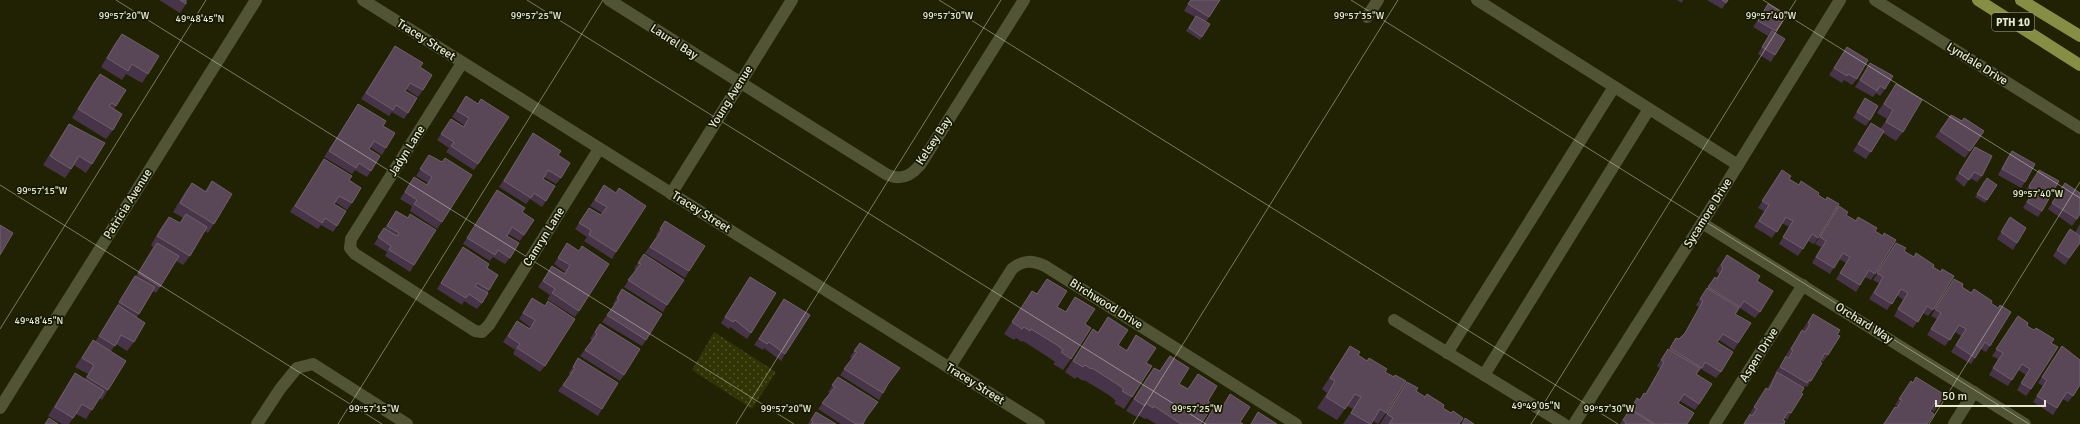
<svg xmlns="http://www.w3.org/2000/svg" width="2080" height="424" font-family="Signika,sans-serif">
<defs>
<pattern id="grass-dots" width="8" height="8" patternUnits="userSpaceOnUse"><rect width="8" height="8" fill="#313505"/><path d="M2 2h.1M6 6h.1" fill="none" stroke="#4f5229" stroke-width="1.8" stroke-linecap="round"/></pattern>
</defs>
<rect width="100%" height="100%" fill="#202203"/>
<polygon fill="url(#grass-dots)" points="714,332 776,372 752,409 692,370"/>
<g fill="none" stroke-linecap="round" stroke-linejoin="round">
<g stroke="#525535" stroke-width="12">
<polyline points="363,0 1039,424"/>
<path d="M609,0l277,174c14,7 24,3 34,-9l104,-165"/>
<polyline points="1477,0 1738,165"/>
<polyline points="1875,0 2080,128"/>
<polyline points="1367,17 1378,0"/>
<polyline points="462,63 351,239 350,248 355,254 475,331 482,332 489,325 599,149"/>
<polyline points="671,194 792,0"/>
<polyline points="1702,223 2025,424"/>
<polyline points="1394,320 1564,424"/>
<polyline points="1447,353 1614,87"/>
<path d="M949,368l63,-99c11,-9 20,-9 33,-3l251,158"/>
<polyline points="1484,375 1649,109"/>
<polyline points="0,408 256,0"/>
<polyline points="257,424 280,389 297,368 313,364 407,424"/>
<polyline points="1574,424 1702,223 1840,0"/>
<polyline points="1715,424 1803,285"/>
<polyline points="1954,424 1974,392"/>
</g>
<g stroke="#868d44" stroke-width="12">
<polyline points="1978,0 2080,65"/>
<polyline points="2021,0 2080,36"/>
</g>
</g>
<g fill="#483448">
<polygon points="159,0 186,0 186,4 180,13"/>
<polygon points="1190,0 1220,0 1206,22 1210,24 1200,40 1186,31 1195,17 1184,11"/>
<polygon points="1677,0 1683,0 1682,3"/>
<polygon points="1707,0 1728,0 1722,9"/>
<polygon points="1768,4 1786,15 1775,32 1775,55 1771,62 1758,54 1768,36 1753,27"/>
<polygon points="122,34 148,74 142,83 126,74 122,80 101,67 115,43"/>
<polygon points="395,46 420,67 423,90 418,97 406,89 405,91 408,113 404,119 392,112 389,116 361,99"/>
<polygon points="1847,47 1857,79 1852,85 1844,80 1842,83 1829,75"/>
<polygon points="1870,63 1885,89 1880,96 1876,93 1873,97 1855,87"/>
<polygon points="100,74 116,106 114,109 113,130 106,139 72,118 93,83"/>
<polygon points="1896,84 1903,132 1896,141 1883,133 1866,159 1853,151 1871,123 1880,129 1887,119 1877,113"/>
<polygon points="466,96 478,164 474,170 446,152 449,148 437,140 451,119 463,126 464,125 452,117"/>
<polygon points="1865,98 1870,120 1866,126 1853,118"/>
<polygon points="358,104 383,126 386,148 382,155 370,147 369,149 371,171 367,177 355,170 352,174 324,157"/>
<polygon points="1951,115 1962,121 1964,118 1984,131 1965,158 1935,137"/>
<polygon points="69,124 92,164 86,173 74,165 65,178 43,165 63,133"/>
<polygon points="533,133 558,155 561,178 556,184 544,177 543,179 546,201 542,207 530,199 526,204 499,187"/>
<polygon points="1975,147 1982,176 1977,182 1970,178 1964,187 1955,179"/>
<polygon points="2012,151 2025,182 2021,188 1998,175 2007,158"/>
<polygon points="429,155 442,222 437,229 410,211 412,206 400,199 414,177 426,185 428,183 416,176"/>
<polygon points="324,159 349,180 352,203 347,210 335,202 334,204 337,226 333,232 321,225 318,229 290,212"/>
<polygon points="1782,170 1789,179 1799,185 1818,195 1818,238 1814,244 1808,241 1798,256 1779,244 1789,227 1782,223 1772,238 1754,227 1764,211 1758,208"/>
<polygon points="2039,170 2042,211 2038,217 2023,208 2028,199 2025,192"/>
<polygon points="212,181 214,224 208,233 205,231 190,256 183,265 176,261 156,293 153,291 137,317 134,342 127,351 116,344 111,351 108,390 102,400 99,398 86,419 76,414 69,424 62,424 48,416 69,382 75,373 85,379 88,374 75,367 93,340 95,342 131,282 136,276 153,247 151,245 162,226 169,217 180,223 183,218 173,212 185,192 192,183 205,191"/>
<polygon points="1984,181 1997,185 1985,203 1975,197"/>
<polygon points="2065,183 2077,219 2072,226 2048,209"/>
<polygon points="604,185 616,252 612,259 584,241 587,237 575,229 589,208 601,215 602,213 590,206"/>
<polygon points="497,190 522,212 524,235 520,241 508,234 507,236 510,258 505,264 493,257 490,261 463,244"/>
<polygon points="1839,206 1846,215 1856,221 1883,236 1884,233 1875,274 1871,280 1865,277 1856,292 1836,279 1846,263 1839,259 1830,274 1812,263 1821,247 1815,244"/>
<polygon points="396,211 414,265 410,272 385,256 387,252 374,244"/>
<polygon points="2010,217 2017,243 2013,250 1997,239"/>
<polygon points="665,221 689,271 685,278 645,253 657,236 656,235"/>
<polygon points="2080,224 2080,243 2065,265 2053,256 2070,229 2075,233"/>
<polygon points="567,243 579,311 575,317 547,299 550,295 538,287 552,266 564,273 565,272 554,264"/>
<polygon points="1896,243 1904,251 1914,257 1940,272 1942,269 1933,310 1928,316 1923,313 1913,328 1894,316 1903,300 1897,295 1887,310 1869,299 1879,283 1873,280"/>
<polygon points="463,247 487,268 489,290 482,303 477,309 464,301 462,305 437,289"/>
<polygon points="644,254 667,305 663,312 624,287 636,270 634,269"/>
<polygon points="1727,255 1757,281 1760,312 1755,318 1740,308 1736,314 1738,343 1734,350 1719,340 1717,342 1721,372 1716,378 1701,369 1697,374 1696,374 1699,404 1695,410 1680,401 1678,403 1687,424 1620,424 1637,398 1640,400 1644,393 1645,394 1660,368 1657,366 1668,349 1669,349 1676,338 1679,339 1683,336 1699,307 1696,305 1715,277 1716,278 1719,274 1716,271"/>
<polygon points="750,277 751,333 747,339 730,327 729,329 721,323"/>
<polygon points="1047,279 1057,307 1065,312 1075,297 1085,324 1071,359 1063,370 1053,364 1055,362 1048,357 1023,341 1022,342 1016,338 1014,340 1004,334 1032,291 1037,294"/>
<polygon points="1954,279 1962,287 1991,303 1990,346 1986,352 1981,349 1971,364 1951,352 1961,336 1955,332 1945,346 1927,335 1937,319 1931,316"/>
<polygon points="622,289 646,340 642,346 602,322 614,305 613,304"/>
<polygon points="532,298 545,366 540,372 513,354 515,350 503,342 517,321 529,328 530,327 519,319"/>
<polygon points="784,299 785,354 781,361 764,348 763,350 754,345"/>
<polygon points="1813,314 1837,335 1828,355 1823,362 1821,360 1811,381 1807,387 1805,386 1803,388 1791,413 1787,420 1784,418 1783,420 1784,424 1743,424 1750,414 1752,416 1752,415 1750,413 1766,388 1767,389 1773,378 1776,373 1775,373 1782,363 1786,356 1788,358 1789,357 1786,355 1802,330 1805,332 1805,331 1803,329"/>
<polygon points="2018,316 2027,326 2051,343 2031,389 2026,396 2017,390 2026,375 2018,370 2008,386 1989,375 1998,359 1992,356"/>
<polygon points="1108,317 1118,345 1126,350 1136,335 1146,363 1132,397 1124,409 1114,403 1116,401 1109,395 1084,380 1083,381 1077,377 1075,379 1065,372 1093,329 1098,332"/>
<polygon points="600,324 624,375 620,381 580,356 592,340 590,339"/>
<polygon points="860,343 887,385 883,393 879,400 840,375 852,358 850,357"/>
<polygon points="1350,346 1358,355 1385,372 1386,413 1378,424 1373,421 1371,424 1343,424 1353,409 1347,406 1337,420 1317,408 1327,393 1322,389"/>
<polygon points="2062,346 2073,396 2068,402 2063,399 2053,415 2033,402 2043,386 2038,383"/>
<polygon points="1170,356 1179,384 1188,389 1198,374 1208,401 1201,424 1156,424 1146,418 1145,419 1138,415 1137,417 1126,411 1146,379 1154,368 1159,371"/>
<polygon points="578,358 602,409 598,416 558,391 570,375 569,373"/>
<polygon points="838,377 865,419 863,424 841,424 818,409 830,393 828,392"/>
<polygon points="1916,377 1938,405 1934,412 1930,409 1930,411 1927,424 1883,424 1895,407 1896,408 1897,406 1895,405 1911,381 1913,382"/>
<polygon points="1407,382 1416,391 1443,408 1459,424 1380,424"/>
<polygon points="1230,394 1240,422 1243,424 1203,424 1215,406 1220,409"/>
<polygon points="816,412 836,424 808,424"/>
</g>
<g fill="#594757" stroke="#6f606b">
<polygon points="180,0 186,0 186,4"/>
<polygon points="1191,0 1220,0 1209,17 1188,4"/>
<polygon points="1722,0 1728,0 1726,3"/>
<polygon points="1768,4 1786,15 1776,31 1758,21"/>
<polygon points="1196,16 1210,24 1202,37 1189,28"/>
<polygon points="1772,31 1785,39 1775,55 1762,47"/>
<polygon points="122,34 159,56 148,74 132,64 128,71 107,58"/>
<polygon points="395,46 423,63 420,67 432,75 423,90 410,83 405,91 417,98 408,113 396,105 393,110 366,93"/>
<polygon points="1847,47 1868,60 1857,79 1848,74 1847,76 1834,68"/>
<polygon points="1870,63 1893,76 1885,89 1880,86 1877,91 1860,80"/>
<polygon points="100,74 126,90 116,106 112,103 109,106 122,114 113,130 78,109"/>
<polygon points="1896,84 1922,100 1903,132 1886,122 1893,110 1884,104"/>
<polygon points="466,96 478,104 481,99 509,117 478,164 451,146 454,142 441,134 451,119 464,127 469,118 457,111"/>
<polygon points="1865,98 1878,106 1870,120 1857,112"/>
<polygon points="358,104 386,121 383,126 395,133 386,148 374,141 369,149 380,156 371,171 359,163 356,168 329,151"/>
<polygon points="1951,115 1962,121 1964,118 1984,131 1970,151 1940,131"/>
<polygon points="1871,123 1884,131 1871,152 1858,144"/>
<polygon points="69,124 105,143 92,164 79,156 71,169 50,156"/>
<polygon points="533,133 561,151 558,155 570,163 561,178 548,170 543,179 555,186 546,201 534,193 531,198 504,181"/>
<polygon points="1975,147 1992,156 1982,176 1974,172 1969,180 1959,173"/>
<polygon points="2012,151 2035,164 2025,182 2002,169"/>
<polygon points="429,155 442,162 445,158 472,175 442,222 414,204 417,200 405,192 414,177 427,185 432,177 420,169"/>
<polygon points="324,159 352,176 349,180 361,188 352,203 339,196 334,204 346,211 337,226 325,218 322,223 295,206"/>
<polygon points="1782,170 1791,176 1789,179 1799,185 1801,181 1819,193 1818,195 1826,200 1827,197 1839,204 1818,238 1812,234 1803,249 1783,237 1793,221 1786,217 1777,232 1759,221 1769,205 1762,201"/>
<polygon points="2039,170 2059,181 2042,211 2027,202 2033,193 2029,186"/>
<polygon points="1987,178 1997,185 1987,200 1977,194"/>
<polygon points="212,181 232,194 214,224 180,203 192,183 206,192"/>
<polygon points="2065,183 2080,193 2080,214 2077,219 2052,203"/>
<polygon points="604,185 616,193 619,188 646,206 616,252 589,235 591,230 579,223 589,208 601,215 607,207 595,200"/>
<polygon points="497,190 525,208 522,212 534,220 524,235 512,227 507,236 519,243 510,258 498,250 495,255 467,238"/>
<polygon points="1839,206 1848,212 1846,215 1856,221 1858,217 1877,228 1875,231 1883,236 1884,233 1896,240 1875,274 1869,270 1860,285 1840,273 1850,257 1843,253 1834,268 1816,257 1826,241 1820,237"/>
<polygon points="396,211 408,218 410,214 436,230 414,265 389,250 391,246 378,237 384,228 397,236 399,233 387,226"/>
<polygon points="186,214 207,227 190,256 157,236 169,217 180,223"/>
<polygon points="2010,217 2026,228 2017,243 2001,232"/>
<polygon points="665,221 705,246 689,271 650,247 662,230 660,229"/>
<polygon points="0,225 13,233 0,255"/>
<polygon points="2070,229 2080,236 2080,243 2069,258 2057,250"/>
<polygon points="157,243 179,256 160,287 138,273"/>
<polygon points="567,243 579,251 582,246 609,264 579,311 552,293 555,289 543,281 552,266 565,274 570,265 558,258"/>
<polygon points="1896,243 1906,248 1904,251 1914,257 1916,253 1934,265 1933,267 1941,272 1942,269 1954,276 1933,310 1927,306 1918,322 1898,309 1908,293 1901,289 1892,304 1874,293 1883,277 1877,273"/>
<polygon points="463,247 489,264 487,268 498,275 489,290 477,283 475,286 488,293 482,303 469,294 466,298 441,283"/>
<polygon points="644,254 684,280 667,305 628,280 641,264 638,263"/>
<polygon points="1727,255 1760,276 1757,281 1773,291 1760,312 1744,301 1740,307 1708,287 1715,277 1717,279 1723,268 1721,265"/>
<polygon points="135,276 155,287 139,314 119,302"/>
<polygon points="750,277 776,293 751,333 735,320 733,322 725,317"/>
<polygon points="1047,279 1067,291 1057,307 1066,312 1075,297 1095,309 1085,324 1091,328 1071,359 1061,352 1063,350 1057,345 1031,329 1030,331 1024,327 1022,329 1012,322 1032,291 1037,294"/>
<polygon points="1954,279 1963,284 1962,287 1971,293 1974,289 1992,301 1991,303 1998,308 2000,305 2011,312 1990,346 1985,342 1975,358 1956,345 1966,329 1959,325 1950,340 1931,329 1941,313 1935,309"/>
<polygon points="1707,288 1739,308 1735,314 1751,323 1738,343 1723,334 1717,342 1733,352 1721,372 1705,362 1702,368 1670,348 1676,338 1679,339 1685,333 1703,301 1700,299"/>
<polygon points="622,289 662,314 646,340 607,315 619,299 617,298"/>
<polygon points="532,298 545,306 548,301 575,319 545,366 517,348 520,344 508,336 517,321 530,329 535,320 523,313"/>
<polygon points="784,299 810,315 785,354 769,342 767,344 759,339"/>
<polygon points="118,305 145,323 134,342 121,335 115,346 99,336"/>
<polygon points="1813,314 1840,330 1837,335 1840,336 1828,355 1825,353 1820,362 1822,363 1811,381 1809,380 1807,383 1780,367 1786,356 1789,358 1793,350 1791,349 1802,330 1805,332 1810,324 1808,323"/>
<polygon points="2018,316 2028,323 2027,326 2034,330 2036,328 2054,339 2051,343 2058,347 2031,389 2021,383 2030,369 2022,364 2012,380 1993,368 2003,353 1996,349"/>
<polygon points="1108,317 1128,330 1118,345 1127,351 1136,335 1156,348 1146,363 1152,366 1132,397 1122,391 1124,389 1117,384 1092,368 1091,369 1085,365 1083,367 1073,361 1093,329 1098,333"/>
<polygon points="600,324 640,349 624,375 585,350 597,334 595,332"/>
<polygon points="93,340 126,361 108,390 87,377 94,365 82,358"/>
<polygon points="860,343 900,368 888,384 883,393 844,369 857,352 854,351"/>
<polygon points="1350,346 1360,352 1358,355 1367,361 1369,358 1387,369 1385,372 1394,377 1395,375 1406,381 1386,413 1380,409 1371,424 1370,424 1351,413 1361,397 1355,394 1345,409 1326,397 1335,381 1330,378"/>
<polygon points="2062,346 2080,360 2080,385 2073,396 2067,392 2057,408 2037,396 2047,380 2042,377"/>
<polygon points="1668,349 1700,368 1696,374 1712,384 1699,404 1684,394 1678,403 1694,413 1687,424 1667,424 1666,423 1666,424 1655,424 1631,409 1637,398 1640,400 1644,393 1646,394 1664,362 1661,360"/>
<polygon points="1170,356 1189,368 1179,384 1188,389 1198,374 1217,386 1208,401 1213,405 1201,424 1181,424 1154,406 1153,408 1146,403 1145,406 1134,399 1154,368 1160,371"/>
<polygon points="578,358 618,383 602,409 563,385 575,368 573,367"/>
<polygon points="1777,372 1804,388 1801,393 1803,394 1791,413 1788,412 1783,420 1785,421 1784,424 1744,424 1750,414 1752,416 1757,409 1754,407 1766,388 1769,390"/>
<polygon points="75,373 104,391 92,410 82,404 73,418 55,407"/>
<polygon points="838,377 878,402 866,418 863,424 856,424 822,403 835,387 832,385"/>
<polygon points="1916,377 1945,395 1938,405 1935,403 1930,411 1934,414 1927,424 1884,424 1895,407 1897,408 1902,400 1899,399 1911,381 1913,383"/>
<polygon points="1407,382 1418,388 1416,391 1425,397 1427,394 1444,405 1443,408 1451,413 1453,411 1463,418 1459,424 1389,424 1393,418 1387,414"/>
<polygon points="1230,394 1250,407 1240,422 1243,424 1204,424 1215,406 1221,410"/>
<polygon points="1630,409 1653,424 1625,424 1626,422 1623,420"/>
<polygon points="816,412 836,424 811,424 813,422 811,420"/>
<polygon points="1258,412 1277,424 1251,424"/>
<polygon points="49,418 58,424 45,424"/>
<polygon points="1465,418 1474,424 1462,424"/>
</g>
<path fill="none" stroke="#e6e9d6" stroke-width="1" stroke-opacity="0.45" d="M116,0l678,424M527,0l679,424M939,0l679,424M1351,0l678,424M1763,0l317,198M0,185l382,239M0,329l206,-329M338,424l265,-424M736,424l265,-424M1133,424l265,-424M1531,424l265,-424M1929,424l151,-242"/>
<g text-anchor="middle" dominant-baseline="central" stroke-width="3.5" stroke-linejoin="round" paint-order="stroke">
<rect fill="#171900" stroke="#a8ab96" stroke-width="1" x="1992" y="13" width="42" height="18" rx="3"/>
<g font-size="11" font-weight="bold" fill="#e6e9d6">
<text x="2013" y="22">PTH 10</text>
</g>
<g font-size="12" fill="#e6e9d6" stroke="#171900">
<text transform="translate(426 40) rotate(32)">Tracey Street</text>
<text transform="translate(674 42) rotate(33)">Laurel Bay</text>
<text transform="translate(1977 64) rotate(32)">Lyndale Drive</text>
<text transform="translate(731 97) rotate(-58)">Young Avenue</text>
<text transform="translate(934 141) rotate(-57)">Kelsey Bay</text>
<text transform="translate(407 151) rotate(-58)">Jadyn Lane</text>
<text transform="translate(128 204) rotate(-58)">Patricia Avenue</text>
<text transform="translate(701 212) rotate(32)">Tracey Street</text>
<text transform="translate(1708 213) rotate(-58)">Sycamore Drive</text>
<text transform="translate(544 237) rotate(-58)">Camryn Lane</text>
<text transform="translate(1106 304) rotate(32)">Birchwood Drive</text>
<text transform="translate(1864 323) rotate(32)">Orchard Way</text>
<text transform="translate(1759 355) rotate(-58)">Aspen Drive</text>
<text transform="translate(975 384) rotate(32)">Tracey Street</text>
</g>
</g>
<g font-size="10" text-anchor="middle" fill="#e6e9d6" stroke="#171900" stroke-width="3.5" stroke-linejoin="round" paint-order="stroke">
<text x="536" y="19">99°57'25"W</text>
<text x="124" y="19">99°57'20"W</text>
<text x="948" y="19">99°57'30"W</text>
<text x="1359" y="19">99°57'35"W</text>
<text x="1771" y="19">99°57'40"W</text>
<text x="200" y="22">49°48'45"N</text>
<text x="42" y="194">99°57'15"W</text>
<text x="2038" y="197">99°57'40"W</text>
<text x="39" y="324">49°48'45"N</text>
<text x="1536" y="409">49°49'05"N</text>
<text x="374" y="412">99°57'15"W</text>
<text x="786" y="412">99°57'20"W</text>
<text x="1197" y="412">99°57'25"W</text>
<text x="1609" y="412">99°57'30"W</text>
</g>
<path d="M1936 400v6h109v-6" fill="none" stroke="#e6e9d6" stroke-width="2"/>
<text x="1942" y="400" font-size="12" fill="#e6e9d6" stroke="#171900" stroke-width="3" paint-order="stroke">50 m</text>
</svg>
